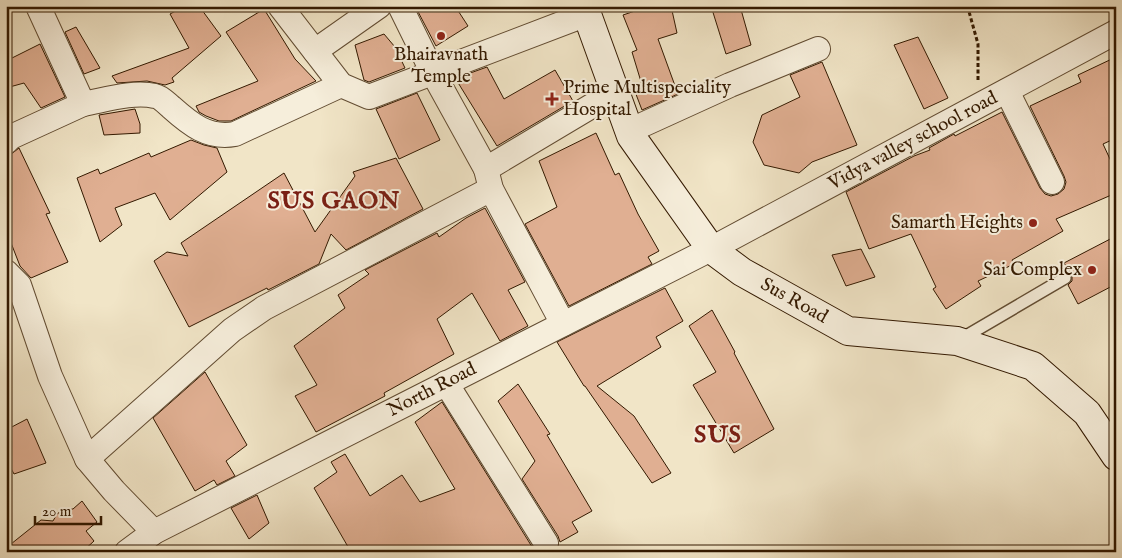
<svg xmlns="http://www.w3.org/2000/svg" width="1122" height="558" font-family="'IM FELL English',serif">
<rect width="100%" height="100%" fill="#f1e5c7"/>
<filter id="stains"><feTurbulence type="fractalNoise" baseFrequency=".004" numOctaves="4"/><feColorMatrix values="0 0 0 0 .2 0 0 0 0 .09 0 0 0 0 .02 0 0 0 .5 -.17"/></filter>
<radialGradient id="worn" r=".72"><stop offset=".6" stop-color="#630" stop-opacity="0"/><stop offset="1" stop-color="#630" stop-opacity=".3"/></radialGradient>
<g fill="#e0af92" stroke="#331900">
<polygon points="185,6 199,6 221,36 172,78 174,82 165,85 147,81 117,83 112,76 189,48 170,14"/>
<polygon points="415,6 455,6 468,26 436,46"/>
<polygon points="650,6 671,6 677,33 658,39 678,94 642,110 634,89 642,85 632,52 637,50 623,15"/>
<polygon points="711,6 740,6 751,45 726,54"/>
<polygon points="264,9 295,59 316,81 231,121 219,121 206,116 199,112 196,106 258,81 226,32"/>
<polygon points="76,27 100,68 84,74 65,32"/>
<polygon points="384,34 395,47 405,68 369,82 364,80 355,45"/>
<polygon points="918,37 948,98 924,109 894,45"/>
<polygon points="40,44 65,97 41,108 24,83 6,88 6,61"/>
<polygon points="1116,57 1116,138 1103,144 1116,172 1116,193 1056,219 1063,231 1012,260 1014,264 978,281 981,286 946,309 933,289 936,287 911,234 869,249 846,192 914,156 930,150 929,148 954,134 955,136 1002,112 1040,188 1045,194 1051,196 1058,194 1064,189 1066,182 1064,176 1030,106 1081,82 1078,75"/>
<polygon points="822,62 857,145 812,162 799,173 764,165 753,142 762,115 800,97 790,75"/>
<polygon points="487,67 504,99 555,70 573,101 497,146 457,81 462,76"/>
<polygon points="417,93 440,140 399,159 376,109"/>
<polygon points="135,109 140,124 140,133 104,135 99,115"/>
<polygon points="596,133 615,175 619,173 638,214 659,251 648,257 652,264 569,306 525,224 557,207 539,161"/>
<polygon points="191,140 204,145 217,148 227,172 170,220 155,193 115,208 122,225 100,242 77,178 98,169 100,174 149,153 151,157"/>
<polygon points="19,148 50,213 46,214 68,262 31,278 20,266 6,230 6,155 10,155"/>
<polygon points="396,158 423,209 346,250 331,234 319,264 268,290 267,288 189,327 154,261 167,252 188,256 181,243 284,173 315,232 355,176 353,172"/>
<polygon points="485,208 525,282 508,290 528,326 500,341 472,293 437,319 454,354 384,393 385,396 316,432 295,396 317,385 294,346 345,308 338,295 369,274 365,270 437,233 439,237 466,218"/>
<polygon points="1116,236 1116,284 1078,304 1068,285 1072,281 1072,275 1064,263"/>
<polygon points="861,249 875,277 846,286 832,255"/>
<polygon points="665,288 683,321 656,337 661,347 597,386 634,416 671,473 652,483 585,386 584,386 557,342"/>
<polygon points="712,310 735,352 734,353 774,429 734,453 693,385 716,372 689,326"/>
<polygon points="205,372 247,445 226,461 235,476 217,485 214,480 195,491 153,418"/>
<polygon points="518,384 550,434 547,435 592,511 572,522 578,532 560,542 558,536 522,479 535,461 498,401"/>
<polygon points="442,402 534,550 536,552 351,552 314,488 337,472 331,462 345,454 370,496 402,475 420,502 455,489 415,422"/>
<polygon points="27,419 46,463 14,474 6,459 6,430"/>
<polygon points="257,495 269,523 249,539 231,508"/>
<polygon points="82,501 97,522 86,531 94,541 82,552 6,552 6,548 41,520 53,521 57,514 64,509 73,509"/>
</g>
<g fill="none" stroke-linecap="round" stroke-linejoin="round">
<g stroke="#624c32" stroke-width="14">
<polyline id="service" points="961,339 1065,278"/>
</g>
<g stroke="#624c32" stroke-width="26">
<g id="minor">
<polyline points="280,6 341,85 369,97 587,14"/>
<polyline points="400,6 433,73 486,169"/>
<polyline points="315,51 379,6"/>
<polyline points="1007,91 1052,182"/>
<path d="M83,104c22,-4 50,-13 72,-8 6,1 11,7 16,11 19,17 37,32 64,27l106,-49"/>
<polyline points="629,131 730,85 818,49"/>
<polyline points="6,142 11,137 83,104 38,6"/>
<polyline points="6,272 19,285 50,376 87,459 114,491 154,532"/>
<polyline points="563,324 491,189 486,169 615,92"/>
<polyline points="446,383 546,543"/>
<polyline points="87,459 232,330 264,308 491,189"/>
<polyline points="127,552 154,532 711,249 1116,32"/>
</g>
</g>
<g stroke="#331900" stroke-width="30">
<polyline id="secondary" points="584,6 631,136 711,249 742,272 848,331 957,341 1033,366 1087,413 1116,456"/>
</g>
<polyline stroke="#331900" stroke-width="3" stroke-dasharray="4 2.5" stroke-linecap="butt" points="967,6 968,8 978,44 978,81"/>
<use href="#service" stroke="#f6eedb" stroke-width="11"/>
<use href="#minor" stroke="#f6eedb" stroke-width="24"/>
<use href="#secondary" stroke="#f6eedb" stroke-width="28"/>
</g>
<g fill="#8f2418" stroke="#f6eedb" stroke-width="2">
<circle cx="441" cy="36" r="5"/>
<path d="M549.5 91.5h5v5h5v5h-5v5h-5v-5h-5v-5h5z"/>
<circle cx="1033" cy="223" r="5"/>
<circle cx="1092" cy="270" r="5"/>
</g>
<g text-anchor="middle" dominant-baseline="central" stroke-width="4" stroke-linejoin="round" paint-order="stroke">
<g font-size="19" fill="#331900" stroke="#f6eedb" text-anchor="end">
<text x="441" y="55" text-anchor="middle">Bhairavnath<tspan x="441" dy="22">Temple</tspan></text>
<text x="563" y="88" text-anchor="start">Prime Multispeciality<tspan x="563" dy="22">Hospital</tspan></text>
<text x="1023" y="223">Samarth Heights</text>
<text x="1082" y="270">Sai Complex</text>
</g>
<g font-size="19" fill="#331900" stroke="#f6eedb">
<text transform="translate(913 141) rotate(-28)">Vidya valley school road</text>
<text transform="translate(794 301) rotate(29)">Sus Road</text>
<text transform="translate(432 390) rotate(-27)">North Road</text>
</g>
<g font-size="24" font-weight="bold" letter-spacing="1" fill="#7a1f14" stroke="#f6eedb">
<text x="334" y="201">SUS GAON</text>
<text x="718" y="435">SUS</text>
</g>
</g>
<rect width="1122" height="558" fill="none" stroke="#f1e5c7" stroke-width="25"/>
<rect x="8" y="8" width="1107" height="543" fill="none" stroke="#331900" stroke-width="2.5"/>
<rect x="12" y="12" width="1097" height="533" fill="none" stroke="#331900"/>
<path d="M35 516v8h66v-8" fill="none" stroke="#331900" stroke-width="2.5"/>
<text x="42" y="516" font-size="15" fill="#331900" stroke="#f6eedb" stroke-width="4" paint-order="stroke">20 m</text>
<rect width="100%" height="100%" filter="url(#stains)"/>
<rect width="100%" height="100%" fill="url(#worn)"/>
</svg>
